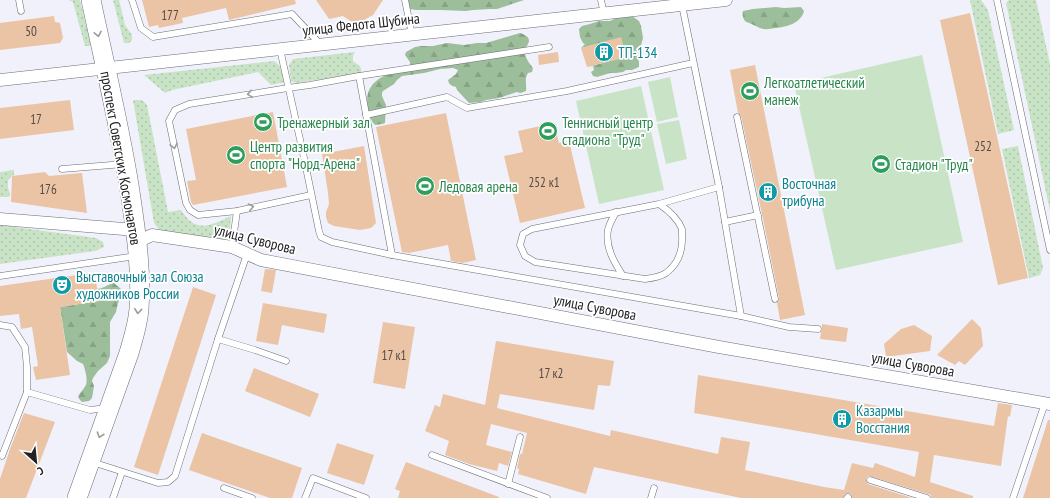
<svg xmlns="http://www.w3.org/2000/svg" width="1050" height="498" font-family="'PT Sans Narrow',sans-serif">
<defs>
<pattern id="grass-dots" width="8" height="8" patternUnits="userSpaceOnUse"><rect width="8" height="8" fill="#c8e3c6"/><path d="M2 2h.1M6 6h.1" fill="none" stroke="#acc2aa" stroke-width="1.8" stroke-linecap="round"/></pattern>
<pattern id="forest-firs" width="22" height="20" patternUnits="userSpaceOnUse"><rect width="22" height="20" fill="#9dbe9b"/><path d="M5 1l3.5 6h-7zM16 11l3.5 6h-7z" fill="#87a385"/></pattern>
</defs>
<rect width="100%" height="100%" fill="#f1f1fc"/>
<g fill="url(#grass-dots)">
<polygon points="69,0 80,0 91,46 85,46 73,2"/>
<polygon points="113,0 119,0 125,25 132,35 132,40 129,43 124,43"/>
<polygon points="970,0 981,0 988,10 1014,130 998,134"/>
<polygon points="1009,0 1036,0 1050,64 1050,211 1006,3"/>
<polygon points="355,52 353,56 353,61 360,66 362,73 296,83 291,81 289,65 293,59"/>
<polygon points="274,61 280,66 285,82 271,85 258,72 172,90 165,93 144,75"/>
<path d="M133,100h9l5,5 1,5 20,102 13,-2c2,3 5,7 8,10 12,12 29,2 42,-4l-2,24 -63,-3 -6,-6 -6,-8z"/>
<polygon points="1018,146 1043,268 1040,275 1029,278 1002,149"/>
<path d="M14,170v5c-9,4 -6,12 -4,19l-1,3h-9v-25z"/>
<polygon points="0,225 96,238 103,242 104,247 95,251 0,264"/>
</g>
<g fill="url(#forest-firs)">
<polygon points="402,0 524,0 497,9 491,9 473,10 466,11 440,10 416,10 410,9"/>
<path d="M776,7l8,1 17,-1 3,4c-3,12 -17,16 -28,17 -4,0 -8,2 -12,1 -7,-1 -12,-6 -18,-7 -3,-3 -4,-7 -3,-11l10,-2z"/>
<polygon points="632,16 639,21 641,26 643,38 638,56 639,63 639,67 632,70 626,70 623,72 616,73 610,73 597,77 593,76 591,72 594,70 593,66 587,67 626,57 621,38 581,48 585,44 583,43 580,37 579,29 582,26 590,24 599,21 610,21 618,17"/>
<path d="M520,33c18,6 3,13 5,21 1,5 5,10 8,14l-1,4 -4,1c-4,6 -1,12 -2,18l-6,2 -3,-1 -18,6 -13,2 -5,2 -12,1 -12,-13 -1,-3c-4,-1 -7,-2 -8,-7l8,-6 2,-4 -5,-2 -13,1 -16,4 -22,3 -5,4 -3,4 -11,7 -1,2v3l4,9 -1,18 -3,1 -7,1c-5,-5 -5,-10 -7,-17 -6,-28 20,-35 42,-41v-5l-5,-7 1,-3 9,-5 6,-1h12l14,-3 17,2 13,-2h9z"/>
<path d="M114,283l7,6 1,4 -4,10 -2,9 -6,10v34l-3,7 -9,8 -5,7 -1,3 2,5 -2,12 -3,3 -7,1 -2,-2 -2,-3c2,-5 6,-8 8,-12 2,-6 -1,-16 -3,-21l-6,-3 -10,-9 -7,-45 39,-6 -2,-12c8,-1 11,-5 17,-6z"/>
</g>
<g fill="#c8e3c6">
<polygon points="922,55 963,242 836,270 794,84"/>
<polygon points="670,77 678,117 657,122 648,82"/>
<polygon points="641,86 664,190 599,204 576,101"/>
<polygon points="679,120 687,159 666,164 657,124"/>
</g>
<g fill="#eac4a5">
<polygon points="142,0 295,0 296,4 229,20 226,8 182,18 183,23 159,28 158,25 149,27"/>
<polygon points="316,0 383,0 373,15 364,20 352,22 343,16 329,19"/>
<polygon points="970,13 1028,278 998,285 940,20"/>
<polygon points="54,16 55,22 60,23 63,38 60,43 0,50 0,23"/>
<polygon points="621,37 626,57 587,67 581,48"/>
<polygon points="558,52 559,62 539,65 538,55"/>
<polygon points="755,65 805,315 780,320 777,303 779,301 779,298 762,214 741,116 738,113 730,70"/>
<polygon points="70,100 74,130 0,139 0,108"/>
<polygon points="273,112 287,187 193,205 191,202 187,181 196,180 186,129"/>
<polygon points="446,113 476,260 463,263 451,261 448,245 409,253 402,252 376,127"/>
<polygon points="554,123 559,143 569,141 585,208 520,223 504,156 523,152 518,131"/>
<polygon points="364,146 376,223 371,228 360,230 334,226 328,223 326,217 326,212 329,204 328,193 322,154"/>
<polygon points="45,172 49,176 82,173 87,213 11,202 12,176"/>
<polygon points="265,269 276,270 272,293 261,291"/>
<polygon points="91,273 92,282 96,281 99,301 60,307 70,375 36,380 33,367 38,366 32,327 21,329 19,314 0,316 0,286"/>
<polygon points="193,287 216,295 158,475 134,467"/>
<polygon points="263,303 327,314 324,333 282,325 278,345 256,341"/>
<polygon points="972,319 981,328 983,346 965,365 959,361 955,365 937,355"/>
<polygon points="383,322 415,327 405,389 373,383"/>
<polygon points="822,324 848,328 846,342 820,339 821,332 822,330"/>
<polygon points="914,325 932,336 930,351 886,357 884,344 901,329"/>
<polygon points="496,341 614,361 610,386 598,385 594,410 500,394 497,408 610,436 611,430 718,454 721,437 750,442 745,470 824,487 844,490 852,463 873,468 875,463 915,477 919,452 694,413 698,375 994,426 998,403 1012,405 1010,417 1008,416 1001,466 934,455 930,482 973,496 973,498 931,498 931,495 928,494 869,476 867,477 866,479 866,481 868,484 912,498 852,498 851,494 849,493 845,494 843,498 741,498 594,467 586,494 518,474 519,469 517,468 520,454 522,454 527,433 491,424 486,445 512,452 508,466 499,463 497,471 469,464 445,455 449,441 425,431 435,405 440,407 443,394 485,405"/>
<polygon points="254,368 319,394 310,417 245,391"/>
<polygon points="24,413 55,422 26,498 0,498 0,479 10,449"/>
<polygon points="1048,420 1050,420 1050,498 1023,498"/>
<polygon points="202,433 302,468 292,498 270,498 189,470"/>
<polygon points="337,443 374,455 364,485 327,473"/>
<polygon points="406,462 499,497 499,498 398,498 400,491 395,489"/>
</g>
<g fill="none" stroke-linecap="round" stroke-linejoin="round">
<g stroke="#6c6c75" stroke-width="7">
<g id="lane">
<polyline points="19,0 21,11"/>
<polyline points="132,0 141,28 153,37 292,14 320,44"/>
<polyline points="405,0 412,35"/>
<polyline points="601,0 604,14"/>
<polyline points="997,0 1050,250"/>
<polyline points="682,5 719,187 741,316"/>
<polyline points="280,49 303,153 319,231 321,237 332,242 392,255 741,316 789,327 818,329"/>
<polyline points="359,76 392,255"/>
<polyline points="366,115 447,97 467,108 567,91 693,63"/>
<polyline points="737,117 775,299"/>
<polyline points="62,169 124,164"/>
<polyline points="311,195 237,211 198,215 190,210 186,203 169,121 175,110 189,104 288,88 310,85 359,76 549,47"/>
<path d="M659,204c9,6 19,15 23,25 0,1 0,5 0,6 1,15 -4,29 -16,38 -6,4 -13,5 -21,6l-110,-17 -10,-6 -5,-11 3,-11 9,-5 127,-25 60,-17"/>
<path d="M616,212c-3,6 -7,12 -8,18 -3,17 6,32 15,46"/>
<polyline points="725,222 758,215"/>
<polyline points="232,247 237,211"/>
<polyline points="0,276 136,256"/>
<polyline points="0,325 12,327 25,347 27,367 27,392 2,456 0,455"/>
<polyline points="218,339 255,350 286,361"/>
<polyline points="27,392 90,410 107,408"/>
<polyline points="432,455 547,498"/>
<polyline points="92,462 158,483 168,482 175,476 218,339 247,254"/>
<polyline points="870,480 927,498"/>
<polyline points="508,484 520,437"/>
<polyline points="224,488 252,498"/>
<polyline points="113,498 122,472"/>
<polyline points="305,498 313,478 366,498"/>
<polyline points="651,498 654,488"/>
<polyline points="847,498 848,497"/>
<polyline points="1013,498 1045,403"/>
</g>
</g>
<g stroke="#6c6c75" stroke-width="13">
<g id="street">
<polyline points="0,80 726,0"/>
<polyline points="0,219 136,230"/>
<polyline points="137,242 152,235 232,247 261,260 719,347 1050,404"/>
</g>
</g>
<g stroke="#6c6c75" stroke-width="20">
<path id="primary" d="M77,498l52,-145c4,-14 9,-29 10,-44 3,-42 -4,-83 -10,-124 -10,-62 -25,-123 -38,-185"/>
</g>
<use href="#lane" stroke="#fff" stroke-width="6"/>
<use href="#street" stroke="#fff" stroke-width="12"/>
<use href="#primary" stroke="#fff" stroke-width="19"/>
</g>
<defs><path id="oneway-chevron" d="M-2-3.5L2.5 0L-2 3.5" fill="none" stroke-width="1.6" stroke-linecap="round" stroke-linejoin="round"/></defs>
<g stroke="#9c9c9d">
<use href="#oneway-chevron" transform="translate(98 34) rotate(78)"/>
<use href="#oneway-chevron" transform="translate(250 94) rotate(171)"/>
<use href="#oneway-chevron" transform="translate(174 146) rotate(78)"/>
<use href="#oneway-chevron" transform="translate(251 207) rotate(-12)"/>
<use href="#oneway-chevron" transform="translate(138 311) rotate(96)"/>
<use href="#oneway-chevron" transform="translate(100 435) rotate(109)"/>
</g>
<defs>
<g id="building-disc" transform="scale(1)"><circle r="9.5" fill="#0f9aa8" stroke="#fff"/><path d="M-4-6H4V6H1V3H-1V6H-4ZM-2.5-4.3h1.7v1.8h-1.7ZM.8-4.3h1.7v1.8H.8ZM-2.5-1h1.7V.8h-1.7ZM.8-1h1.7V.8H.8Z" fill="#fff"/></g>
<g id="stadium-disc" transform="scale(1)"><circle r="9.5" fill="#2e9e5b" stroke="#fff"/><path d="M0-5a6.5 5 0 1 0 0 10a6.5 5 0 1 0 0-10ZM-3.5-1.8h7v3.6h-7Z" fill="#fff"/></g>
<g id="theatre-disc" transform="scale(1)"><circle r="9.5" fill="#0f9aa8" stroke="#fff"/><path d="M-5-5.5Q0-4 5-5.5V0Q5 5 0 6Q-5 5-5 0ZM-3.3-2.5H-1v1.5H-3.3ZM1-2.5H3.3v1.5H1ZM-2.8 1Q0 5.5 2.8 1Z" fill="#fff"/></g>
</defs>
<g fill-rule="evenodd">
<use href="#building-disc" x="604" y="52"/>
<use href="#stadium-disc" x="750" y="91"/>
<use href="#stadium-disc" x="263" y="122"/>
<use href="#stadium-disc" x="548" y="131"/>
<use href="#stadium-disc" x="236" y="155"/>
<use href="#stadium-disc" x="881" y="164"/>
<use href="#stadium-disc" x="425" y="186"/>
<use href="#building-disc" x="768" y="192"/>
<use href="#theatre-disc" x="62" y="285"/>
<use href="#building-disc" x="842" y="419"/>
</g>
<g text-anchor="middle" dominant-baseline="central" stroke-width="3.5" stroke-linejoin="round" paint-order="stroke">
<g font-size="13" fill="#544a46">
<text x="170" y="15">177</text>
<text x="31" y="31">50</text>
<text x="36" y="119">17</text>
<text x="983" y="146">252</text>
<text x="544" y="182">252 к1</text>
<text x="48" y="189">176</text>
<text x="394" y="355">17 к1</text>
<text x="551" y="373">17 к2</text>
</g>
<g font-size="15" fill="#222226" stroke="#fff">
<text transform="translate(361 24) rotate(-6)">улица Федота Шубина</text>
<text transform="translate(121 158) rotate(80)">проспект Советских Космонавтов</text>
<text transform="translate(255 239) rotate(14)">улица Суворова</text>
<text transform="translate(595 307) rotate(11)">улица Суворова</text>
<text transform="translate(913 364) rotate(10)">улица Суворова</text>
</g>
<g font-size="15" fill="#0d838f" stroke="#fff" text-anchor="start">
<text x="618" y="52">ТП-134</text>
<text x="782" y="183">Восточная<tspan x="782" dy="17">трибуна</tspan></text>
<text x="76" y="276">Выставочный зал Союза<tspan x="76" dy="17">художников России</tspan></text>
<text x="856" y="410">Казармы<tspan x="856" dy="17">Восстания</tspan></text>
</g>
<g font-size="15" fill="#27864d" stroke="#fff" text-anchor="start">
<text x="764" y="82">Легкоатлетический<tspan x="764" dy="17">манеж</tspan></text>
<text x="277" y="122">Тренажерный зал</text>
<text x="562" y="122">Теннисный центр<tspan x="562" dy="17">стадиона "Труд"</tspan></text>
<text x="250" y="146">Центр развития<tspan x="250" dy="17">спорта "Норд-Арена"</tspan></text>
<text x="895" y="164">Стадион "Труд"</text>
<text x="439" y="186">Ледовая арена</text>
</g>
</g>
<g transform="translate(36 462) rotate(153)" stroke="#ffffff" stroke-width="3" paint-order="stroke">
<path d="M0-3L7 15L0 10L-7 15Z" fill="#222226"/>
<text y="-6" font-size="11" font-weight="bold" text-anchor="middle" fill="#222226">С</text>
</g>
</svg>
